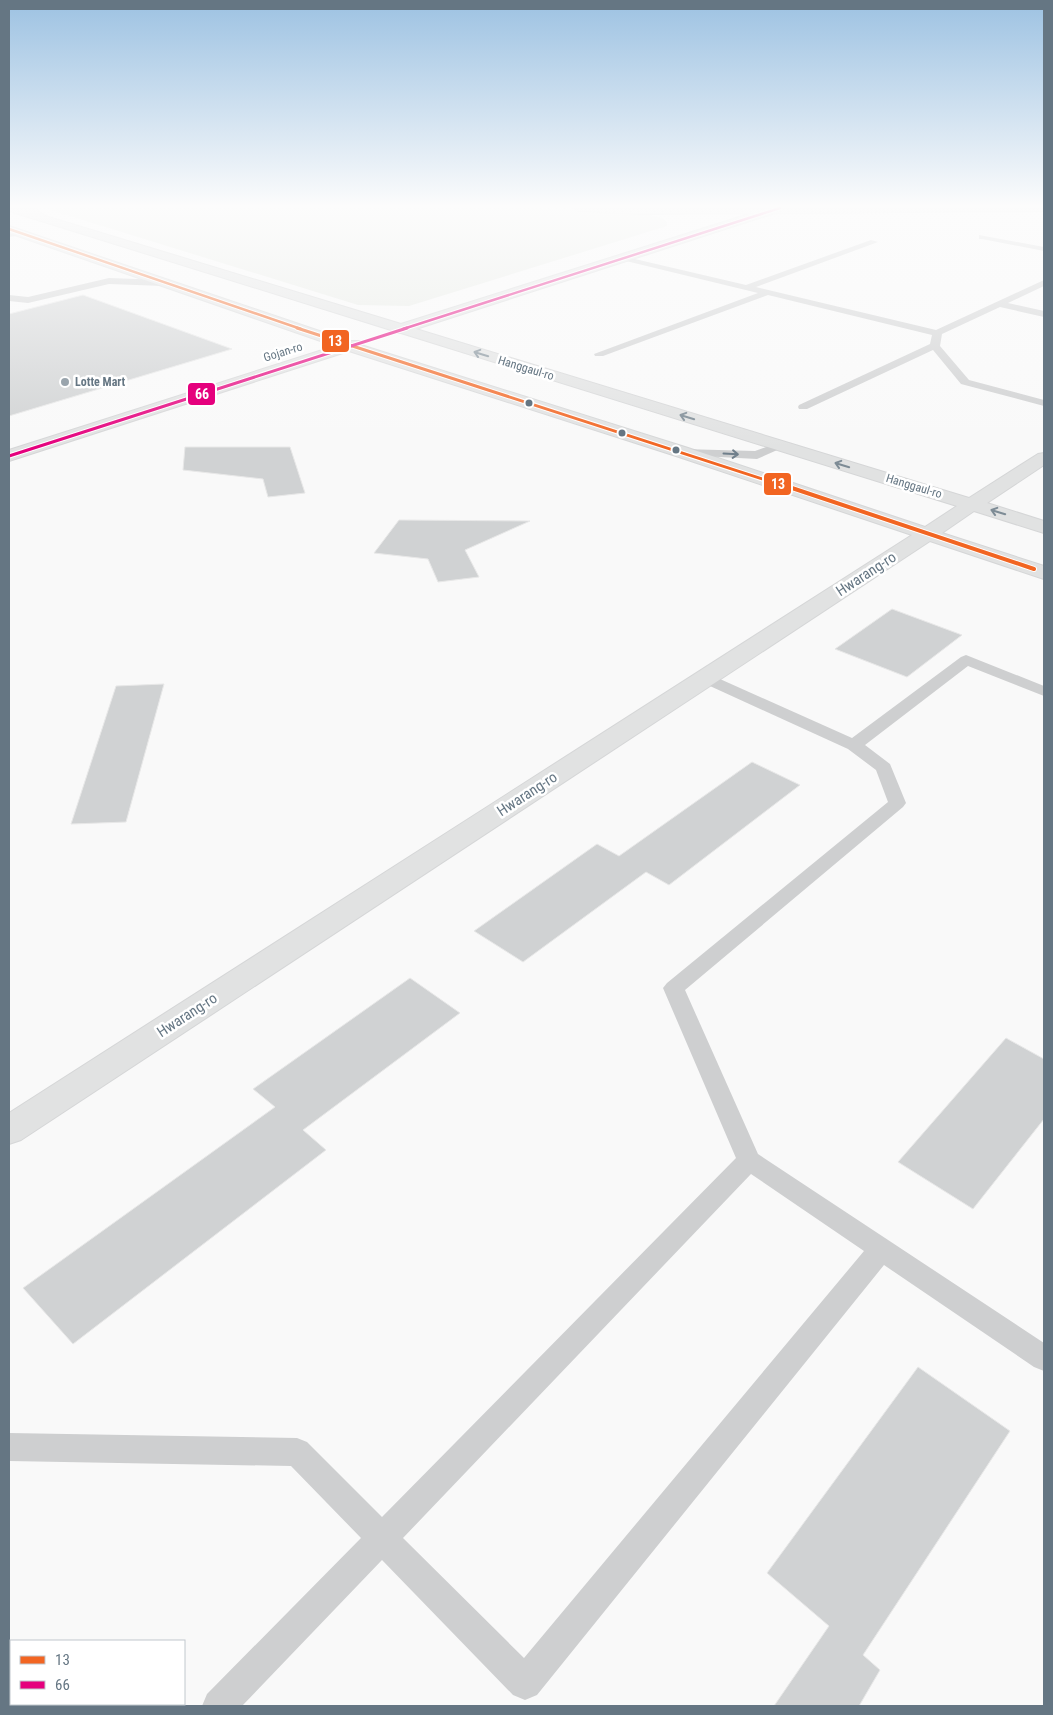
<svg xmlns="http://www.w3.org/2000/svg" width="1053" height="1715" font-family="'Roboto Condensed',sans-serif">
<rect width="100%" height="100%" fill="#f9f9f9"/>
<polygon fill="#e8ebe6" points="44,208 525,208 642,213 662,218 667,222 667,226 409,306 358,305"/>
<g fill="#d0d2d3" stroke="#e8e8e8">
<polygon points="83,295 232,349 9,416 9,314"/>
<polygon points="185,447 290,447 305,493 268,497 263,479 183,470"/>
<polygon points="399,520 530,521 465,550 479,577 438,582 428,559 374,553"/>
<polygon points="892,609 962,635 907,677 835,649"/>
<polygon points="164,684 126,822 71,824 116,686"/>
<polygon points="752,762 800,785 669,885 646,872 523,962 474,931 597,844 619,856"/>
<polygon points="410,978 460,1013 303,1130 326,1150 73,1344 23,1288 275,1107 253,1089"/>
<polygon points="1006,1038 1044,1059 1044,1119 973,1209 898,1162"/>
<polygon points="918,1367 1010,1431 863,1655 880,1670 859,1706 774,1706 829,1626 767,1573"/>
</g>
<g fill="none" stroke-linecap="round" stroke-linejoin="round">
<g stroke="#d5d6d7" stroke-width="2">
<polygon id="secondary" points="9,208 19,208 401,324 752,213 642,214 578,211 573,208 1044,208 1044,211 775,213 416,329 969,498 1038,454 1044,453 1044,465 987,503 1044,521 1044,533 974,511 942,533 1044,566 1044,579 930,541 21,1140 9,1144 9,1113 912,535 676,456 349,351 9,461 9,450 335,346 9,233 9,226 349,341 360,341 361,345 688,448 925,527 957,506 401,333 393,333 391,330 9,211"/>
</g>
<g stroke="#d5d6d7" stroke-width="2">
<polygon id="primary" points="22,208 34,208 48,218 42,221"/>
</g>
<g fill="#cecfd0" fill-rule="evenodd">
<polygon points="19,231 23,233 22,235 9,237 9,233"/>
<polygon points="979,235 1044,247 1044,251 982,239 979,239"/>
<polygon points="871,240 878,242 756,287 936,330 1044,280 1044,286 1008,303 1044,311 1044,317 1000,307 942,334 940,346 969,380 1044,400 1044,406 961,384 933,350 807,409 799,409 798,407 799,405 930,344 932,335 768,295 603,356 595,356 594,354 758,293 622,260 622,256 746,285"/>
<polygon points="109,278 164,280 168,283 164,286 109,284 28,303 9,301 9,295 28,297"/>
<polygon points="780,442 784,443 786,445 784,447 757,459 682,455 676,452 682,449 755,451"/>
<path d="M966,655l78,31v10l-76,-30 -103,79 25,19 16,39 -3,4 -218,183 73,164 286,189v28l-10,-4 -150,-102 -347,430 -12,5 -12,-5 -131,-135 -140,146h-40l5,-12 154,-156 -70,-72 -282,-5v-28l288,5 10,4 75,75 354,-359 -73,-170 4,-5 221,-181 -12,-32 -28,-21 -149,-68 -2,-3 2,-3h12l141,63 109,-81zM751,1174l113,77 -340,407 -121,-120z"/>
</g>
<use href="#secondary" fill="#e1e2e2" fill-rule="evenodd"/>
<use href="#primary" fill="#e1e2e2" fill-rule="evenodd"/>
<g stroke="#fff" stroke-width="4.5">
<polyline id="bus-1-far2" points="9,229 301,329"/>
</g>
<g stroke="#fff" stroke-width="5">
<polyline id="bus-1-far1" points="297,328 784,486"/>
</g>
<g stroke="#fff" stroke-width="6">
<polyline id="bus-1" points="780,484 1034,569"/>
</g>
<g stroke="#fff" stroke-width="4.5">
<polyline id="bus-2-far1" points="403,329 780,208"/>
</g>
<g stroke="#fff" stroke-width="5">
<polyline id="bus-2" points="9,456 407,328"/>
</g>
<use href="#bus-1-far2" stroke="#f26522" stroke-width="2.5"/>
<use href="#bus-1-far1" stroke="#f26522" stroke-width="3"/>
<use href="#bus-1" stroke="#f26522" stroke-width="4"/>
<use href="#bus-2-far1" stroke="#e5007d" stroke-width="2.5"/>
<use href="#bus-2" stroke="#e5007d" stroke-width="3"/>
</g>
<defs><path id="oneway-shaft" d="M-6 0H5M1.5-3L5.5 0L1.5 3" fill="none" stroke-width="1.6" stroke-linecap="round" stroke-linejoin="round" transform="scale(1.25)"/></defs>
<g stroke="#7e8c96">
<use href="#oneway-shaft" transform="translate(481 354) rotate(-163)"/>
<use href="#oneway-shaft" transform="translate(687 417) rotate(-163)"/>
<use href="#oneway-shaft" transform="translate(842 465) rotate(-163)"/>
<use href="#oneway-shaft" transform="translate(998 512) rotate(-163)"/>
</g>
<use stroke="#707f8b" href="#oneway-shaft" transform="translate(731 454) rotate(3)"/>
<linearGradient id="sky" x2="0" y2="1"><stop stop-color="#9dc2e2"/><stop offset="0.46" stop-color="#fcfcfc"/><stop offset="1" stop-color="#fcfcfc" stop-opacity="0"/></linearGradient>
<rect width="1053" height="448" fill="url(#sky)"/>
<circle fill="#99a4ac" stroke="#fff" stroke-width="2" cx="65" cy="382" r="5"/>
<g fill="#657683" stroke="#fff" stroke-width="2">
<circle cx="529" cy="403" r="4.5"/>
<circle cx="622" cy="433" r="4.5"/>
<circle cx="676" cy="450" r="4.5"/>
</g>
<g text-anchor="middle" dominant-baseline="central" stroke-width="5" stroke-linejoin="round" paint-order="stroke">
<g font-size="12" fill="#657683" stroke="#fff">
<text transform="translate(283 352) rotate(-17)">Gojan-ro</text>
<text transform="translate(526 368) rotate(17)">Hanggaul-ro</text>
<text transform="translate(914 486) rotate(17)">Hanggaul-ro</text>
</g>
<g font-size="12" font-weight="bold" fill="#657683" stroke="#fff" text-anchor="start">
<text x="75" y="382">Lotte Mart</text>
</g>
<g font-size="15" fill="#657683" stroke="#fff">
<text transform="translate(866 574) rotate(-33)">Hwarang-ro</text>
<text transform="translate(527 794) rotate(-33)">Hwarang-ro</text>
<text transform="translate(187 1015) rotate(-33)">Hwarang-ro</text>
</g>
</g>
<g stroke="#fff" stroke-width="2">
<rect x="321" y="329" width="29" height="24" rx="5" fill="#f26522"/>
<rect x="187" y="382" width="29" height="24" rx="5" fill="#e5007d"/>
<rect x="763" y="472" width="29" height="24" rx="5" fill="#f26522"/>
</g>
<g font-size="14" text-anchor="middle" font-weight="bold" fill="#fff">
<text x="335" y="346">13</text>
<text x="202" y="399">66</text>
<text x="778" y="489">13</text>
</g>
<rect width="1053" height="1715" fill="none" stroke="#657683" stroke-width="20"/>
<rect x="10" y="1640" width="175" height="65" fill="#ffffff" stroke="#c1c8cd"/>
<rect x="20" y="1656" width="25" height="8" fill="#f26522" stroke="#c1c8cd"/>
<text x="55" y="1665" font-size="15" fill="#657683">13</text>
<rect x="20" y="1681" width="25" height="8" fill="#e5007d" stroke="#c1c8cd"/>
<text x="55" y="1690" font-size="15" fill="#657683">66</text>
</svg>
